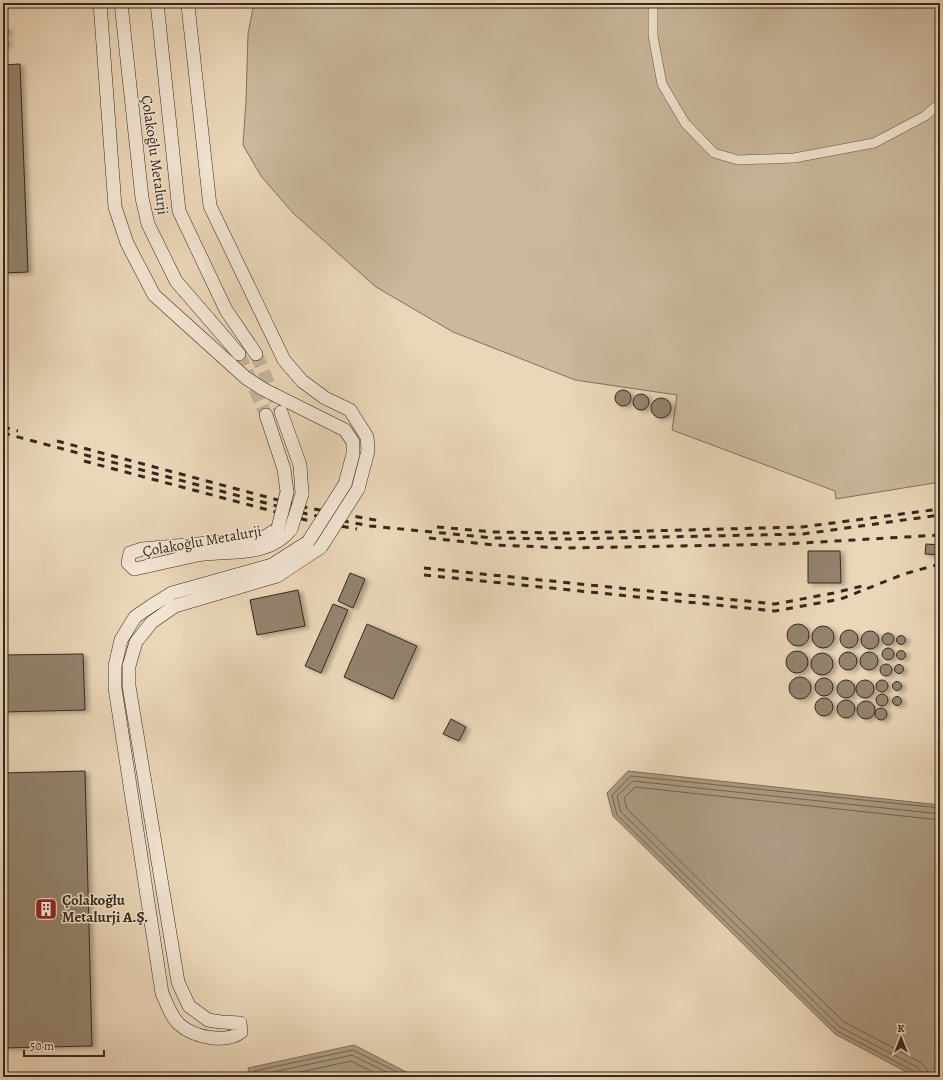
<svg xmlns="http://www.w3.org/2000/svg" width="943" height="1080" font-family="Alegreya,serif">
<defs>
<filter id="shadow"><feDropShadow dx="4" dy="2" stdDeviation="2" flood-color="#0004"/></filter>
</defs>
<rect width="100%" height="100%" fill="#ead6b8"/>
<filter id="stains"><feTurbulence type="fractalNoise" baseFrequency=".005" numOctaves="4"/><feColorMatrix values="0 0 0 0 .2 0 0 0 0 .09 0 0 0 0 .02 0 0 0 .5 -.17"/></filter>
<radialGradient id="worn" r=".72"><stop offset=".6" stop-color="#630" stop-opacity="0"/><stop offset="1" stop-color="#630" stop-opacity=".3"/></radialGradient>
<polygon fill="#cbb99e" stroke="#80715e" points="254,3 940,3 940,482 836,499 835,491 672,430 677,395 575,380 453,332 376,287 293,213 261,176 243,145 246,101 248,34"/>
<g fill="#ac9b83" stroke="#7c6d5a">
<polygon points="628,771 940,805 940,1077 916,1077 835,1034 613,816 607,793"/>
<polygon points="354,1045 416,1077 249,1077 248,1068"/>
</g>
<g fill="none" stroke-linecap="round" stroke-linejoin="round">
<g stroke="#706250" stroke-width="1">
<polyline points="253,1077 253,1072 254,1071 353,1050 407,1077"/>
<polyline points="258,1077 259,1075 352,1055 396,1077"/>
<polyline points="278,1077 351,1061 383,1077"/>
<polyline points="917,1077 915,1072 837,1031 617,815 612,795 631,776 940,808"/>
<polyline points="922,1077 921,1072 917,1067 840,1027 621,812 617,796 633,781 940,814"/>
<polyline points="928,1077 927,1069 920,1062 844,1022 627,809 624,798 635,787 940,820"/>
</g>
</g>
<g fill="#93836e" stroke="#34291d" filter="url(#shadow)">
<rect x="3" y="3" width="16" height="2"/>
<polygon points="3,28 6,28 8,30 8,32 5,36 3,36"/>
<polygon points="3,39 6,40 8,42 8,44 5,47 3,47"/>
<polygon points="20,64 28,272 3,273 3,65"/>
<circle cx="623" cy="398" r="8"/>
<circle cx="641" cy="402" r="8"/>
<circle cx="661" cy="408" r="10"/>
<polygon points="926,544 940,545 940,555 925,554"/>
<polygon points="808,551 840,551 841,583 808,583"/>
<polygon points="350,573 365,579 353,608 338,601"/>
<polygon points="298,590 305,626 257,635 250,600"/>
<polygon points="333,604 348,610 321,673 305,666"/>
<circle cx="798" cy="635" r="11"/>
<polygon points="367,624 417,646 393,699 344,677"/>
<circle cx="823" cy="637" r="11"/>
<circle cx="849" cy="639" r="9"/>
<circle cx="870" cy="640" r="9"/>
<circle cx="888" cy="639" r="6"/>
<circle cx="901" cy="640" r="4.5"/>
<circle cx="888" cy="654" r="6"/>
<circle cx="901" cy="655" r="4.5"/>
<circle cx="797" cy="662" r="11"/>
<circle cx="869" cy="661" r="9"/>
<circle cx="848" cy="661" r="9"/>
<circle cx="822" cy="664" r="11"/>
<polygon points="83,654 85,710 3,712 3,655"/>
<circle cx="886" cy="670" r="6"/>
<circle cx="899" cy="669" r="4.5"/>
<circle cx="800" cy="688" r="11"/>
<circle cx="824" cy="687" r="9"/>
<circle cx="882" cy="686" r="6"/>
<circle cx="865" cy="689" r="9"/>
<circle cx="846" cy="689" r="9"/>
<circle cx="897" cy="686" r="4.5"/>
<circle cx="882" cy="700" r="6"/>
<circle cx="897" cy="701" r="4.5"/>
<circle cx="824" cy="707" r="9"/>
<circle cx="846" cy="709" r="9"/>
<circle cx="866" cy="710" r="9"/>
<circle cx="881" cy="714" r="6"/>
<polygon points="451,719 466,727 459,741 443,734"/>
<polygon points="85,771 92,1046 3,1048 3,773"/>
</g>
<g fill="none" stroke-linecap="round" stroke-linejoin="round">
<g stroke="#c6b399" stroke-width="13" stroke-dasharray="13 6" stroke-linecap="butt">
<polyline points="239,354 266,415"/>
<polyline points="256,354 281,412"/>
</g>
<g stroke="#625444" stroke-width="10">
<polyline id="minor" points="653,3 653,36 662,84 685,123 714,153 738,160 794,158 874,143 925,116 940,103"/>
</g>
<g stroke="#34291d" stroke-width="14">
<g id="secondary">
<polyline points="100,3 115,207 127,243 154,295 246,378 263,389 345,430 353,442 353,454 345,484"/>
<polyline points="121,3 142,198 148,224 176,281 239,354"/>
<polyline points="157,3 179,211 226,310 256,354"/>
<polyline points="189,3 188,6 210,206 284,360 302,381 325,398 350,410 367,437 368,451 358,489"/>
<polyline points="281,412 300,465 302,494"/>
<polyline points="266,415 284,469 287,492"/>
<path d="M278,528l-13,9 -23,3 -100,9 -12,4 -2,10 6,6c21,-4 42,-10 63,-14 32,-5 72,3 94,-26"/>
<path d="M308,542l-36,23 -100,28 -21,13 -16,11 -14,23 -6,26v22l47,305c5,11 9,24 18,32 14,12 46,19 61,7l-1,-9 -19,-1 -13,-2 -19,-14 -11,-24 -49,-296v-20l7,-24 16,-20 23,-16 102,-30 44,-29"/>
</g>
</g>
<use href="#minor" stroke="#f1e4d1" stroke-width="9"/>
<use href="#secondary" stroke="#f1e4d1" stroke-width="13"/>
<g stroke="#34291d" stroke-width="3" stroke-dasharray="7 7" stroke-linecap="butt">
<polyline points="3,427 18,431"/>
<polyline points="3,433 307,514 370,526 494,538 567,539 803,534 940,515"/>
<polyline points="57,441 308,508 381,521"/>
<polyline points="84,461 306,520 357,529"/>
<polyline points="437,527 494,532 568,533 802,527 940,509"/>
<polyline points="429,538 495,545 568,548 784,544 940,535"/>
<polyline points="424,568 775,604 834,593 862,586"/>
<polyline points="424,575 775,611 841,599 904,574 940,564"/>
</g>
<g stroke="#34291d" stroke-width="14" stroke-linecap="butt">
<g id="secondary-bridge">
<polyline points="278,528 287,492"/>
<polyline points="291,529 302,494"/>
<polyline points="308,542 345,484"/>
<polyline points="321,547 358,489"/>
</g>
</g>
<use href="#secondary-bridge" stroke="#f1e4d1" stroke-width="13"/>
</g>
<defs>
<g id="building-square" transform="scale(1.15)"><rect x="-9" y="-9" width="18" height="18" rx="4" fill="#8f2418" stroke="#f1e4d1"/><path d="M-4-6H4V6H1V3H-1V6H-4ZM-2.5-4.3h1.7v1.8h-1.7ZM.8-4.3h1.7v1.8H.8ZM-2.5-1h1.7V.8h-1.7ZM.8-1h1.7V.8H.8Z" fill="#fff"/></g>
</defs>
<g fill-rule="evenodd">
<use href="#building-square" x="46" y="909"/>
</g>
<g text-anchor="middle" dominant-baseline="central" stroke-width="3" stroke-linejoin="round" paint-order="stroke">
<g font-size="15" fill="#34291d" stroke="#f1e4d1">
<text transform="translate(155 155) rotate(82)">Çolakoğlu Metalurji</text>
<text transform="translate(202 541) rotate(-10)">Çolakoğlu Metalurji</text>
</g>
<g font-size="15" font-weight="bold" fill="#34291d" stroke="#f1e4d1" text-anchor="start">
<text x="62" y="900">Çolakoğlu<tspan x="62" dy="17">Metalurji A.Ş.</tspan></text>
</g>
</g>
<rect width="943" height="1080" fill="none" stroke="#ead6b8" stroke-width="16"/>
<rect x="4" y="4" width="935" height="1072" fill="none" stroke="#34291d" stroke-width="2"/>
<rect x="8" y="8" width="927" height="1064" fill="none" stroke="#34291d"/>
<g transform="translate(901 1038)" stroke="#f1e4d1" stroke-width="3" paint-order="stroke">
<path d="M0-3L7 15L0 10L-7 15Z" fill="#34291d"/>
<text y="-6" font-size="11" font-weight="bold" text-anchor="middle" fill="#34291d">K</text>
</g>
<path d="M24 1050v6h80v-6" fill="none" stroke="#34291d" stroke-width="2"/>
<text x="30" y="1050" font-size="12" fill="#34291d" stroke="#f1e4d1" stroke-width="3" paint-order="stroke">50 m</text>
<rect width="100%" height="100%" filter="url(#stains)"/>
<rect width="100%" height="100%" fill="url(#worn)"/>
</svg>
